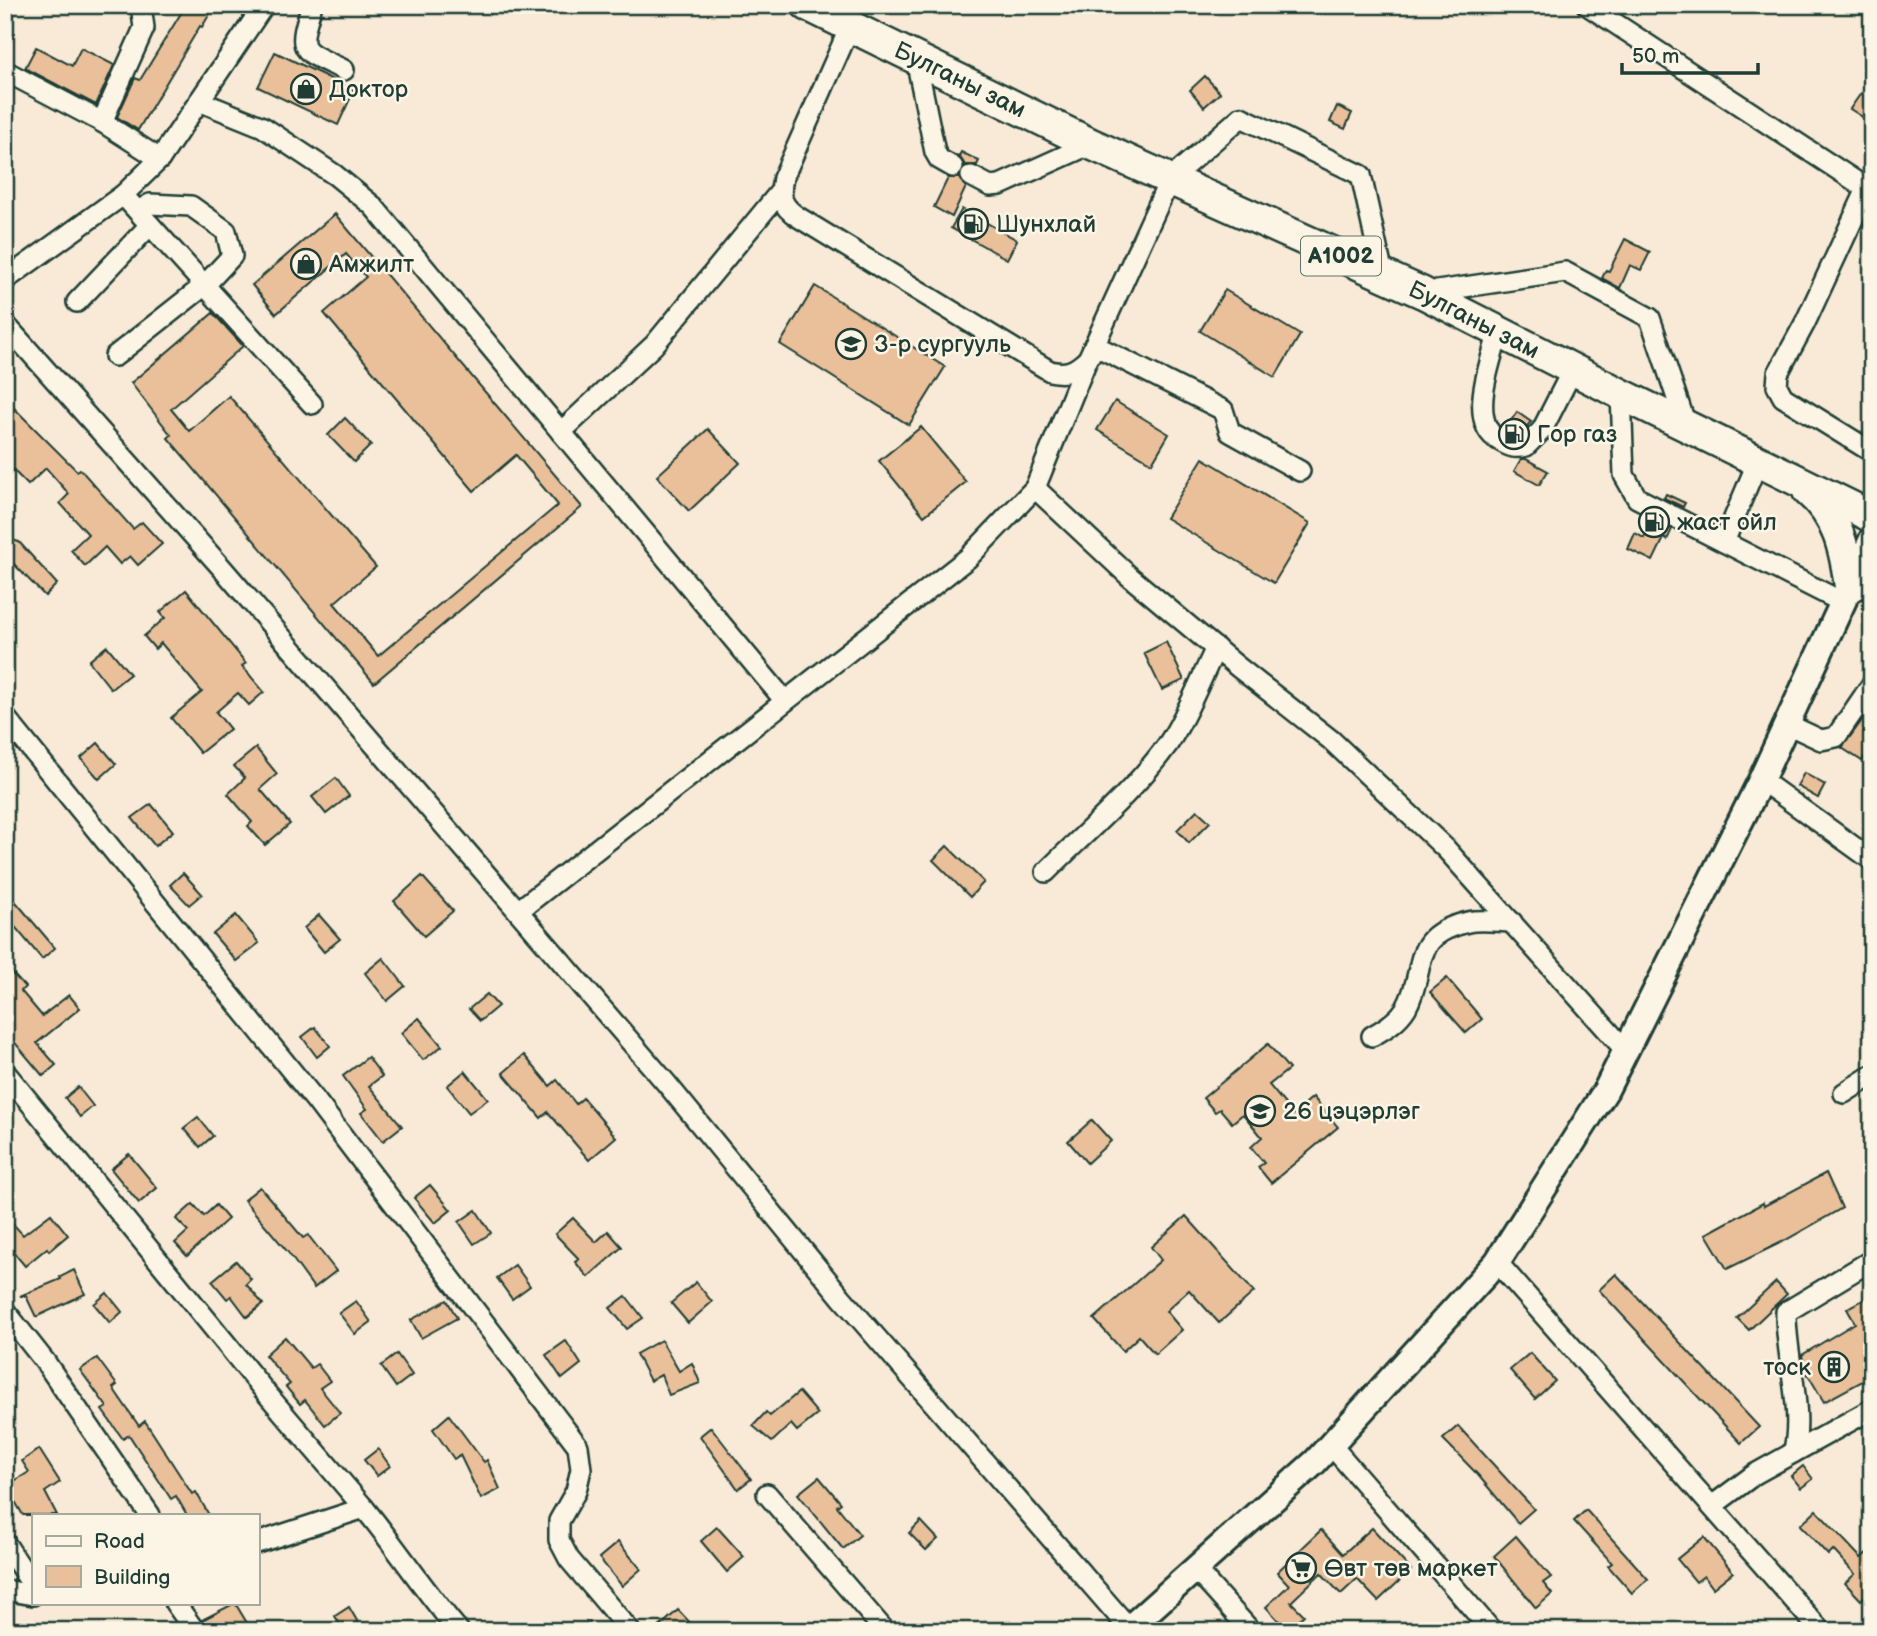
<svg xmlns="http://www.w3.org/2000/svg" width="1877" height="1636" font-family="'Balsamiq Sans',sans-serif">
<rect width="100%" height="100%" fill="#f8ead6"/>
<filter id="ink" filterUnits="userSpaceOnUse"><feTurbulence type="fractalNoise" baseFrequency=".0143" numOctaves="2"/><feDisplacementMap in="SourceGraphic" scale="14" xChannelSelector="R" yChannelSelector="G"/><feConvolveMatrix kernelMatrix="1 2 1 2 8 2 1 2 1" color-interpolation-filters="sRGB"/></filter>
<g filter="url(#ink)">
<g fill="#eac09a" stroke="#1f3d34" stroke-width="2">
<polygon points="186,5 215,5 202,27 200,26 138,130 117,117 135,78 140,80"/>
<polygon points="36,47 72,66 81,48 114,65 96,105 25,68"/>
<polygon points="275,52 354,90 338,125 258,87"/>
<polygon points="1205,76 1220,93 1204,107 1190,90"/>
<polygon points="1861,93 1872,100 1872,123 1850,109"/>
<polygon points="1337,106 1352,113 1345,129 1330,122"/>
<polygon points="961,152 979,161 977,165 965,165 959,156"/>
<polygon points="948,178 959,178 966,187 952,217 934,207"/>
<polygon points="962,209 1017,240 1007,259 951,228"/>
<polygon points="335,214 582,507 374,683 168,438 171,435 131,383 213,313 243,346 171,409 189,431 229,396 376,567 334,603 378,656 558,505 516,455 474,491 324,313 366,277 346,254 276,314 252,285"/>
<polygon points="1625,239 1650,252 1641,270 1630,265 1620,288 1602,278 1606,270 1609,271"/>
<polygon points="815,286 945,367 909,425 780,344"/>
<polygon points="1225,290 1300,335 1275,377 1200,331"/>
<polygon points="5,399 77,471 80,469 133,529 142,522 162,544 138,565 130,556 120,564 105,547 85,566 71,550 88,534 60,503 69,494 46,468 28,485 5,462"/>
<polygon points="1115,401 1169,434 1152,463 1097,430"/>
<polygon points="1517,412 1531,422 1518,435 1505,429"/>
<polygon points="345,418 371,445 354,462 328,435"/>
<polygon points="921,427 966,482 924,516 879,461"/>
<polygon points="708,429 740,463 689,511 657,476"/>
<polygon points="1203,458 1310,523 1274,583 1166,518"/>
<polygon points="1521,459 1526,459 1548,471 1539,485 1514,471"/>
<polygon points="1666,494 1685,503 1683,507 1664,498"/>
<polygon points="1653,520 1672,529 1667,540 1664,538 1653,561 1628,549 1635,533 1644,538"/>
<polygon points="5,538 19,542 57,584 45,596 5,555"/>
<polygon points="186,590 246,663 242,666 264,692 249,705 238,693 216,712 230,729 200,753 171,718 202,692 161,643 155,649 144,636 165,618 160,612"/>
<polygon points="1166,642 1184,680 1162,690 1144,653"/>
<polygon points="107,646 130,674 111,689 89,661"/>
<polygon points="1863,719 1872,724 1872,745 1862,761 1842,748"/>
<polygon points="98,743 116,764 99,779 81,758"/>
<polygon points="256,748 277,774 260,789 290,824 265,845 248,826 252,822 228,794 245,778 234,766"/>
<polygon points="1804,773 1825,785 1818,798 1797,786"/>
<polygon points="336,778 349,796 326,814 312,797"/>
<polygon points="151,804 173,831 155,846 132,818"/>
<polygon points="1197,810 1210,822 1189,843 1177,830"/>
<polygon points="947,846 984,882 970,897 933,860"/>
<polygon points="183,873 202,894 189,905 170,885"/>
<polygon points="422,876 453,911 424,936 394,901"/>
<polygon points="5,889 55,948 42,959 5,915"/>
<polygon points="236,915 259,943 236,961 213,934"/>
<polygon points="319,915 340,939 324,952 304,928"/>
<polygon points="383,958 405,986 387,1001 365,973"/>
<polygon points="5,972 9,977 13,974 25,987 21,991 42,1016 69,995 80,1008 37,1043 56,1065 43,1076 5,1031"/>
<polygon points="1447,978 1482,1019 1466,1033 1430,992"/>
<polygon points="487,994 498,1006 480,1021 469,1009"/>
<polygon points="419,1018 442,1046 423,1060 401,1033"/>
<polygon points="315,1027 330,1046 317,1057 302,1037"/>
<polygon points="1268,1044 1289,1069 1269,1085 1293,1114 1313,1097 1338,1127 1271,1183 1258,1167 1264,1163 1251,1147 1262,1137 1243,1114 1232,1123 1220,1109 1215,1112 1203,1098"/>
<polygon points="524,1055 550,1086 557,1080 576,1104 583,1098 616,1137 589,1160 548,1112 541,1118 503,1073"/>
<polygon points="368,1057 382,1076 369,1086 402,1126 383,1141 361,1113 367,1109 343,1076"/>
<polygon points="465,1071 488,1099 469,1113 447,1086"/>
<polygon points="78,1087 93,1106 80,1117 65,1098"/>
<polygon points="198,1117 213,1136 200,1147 184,1128"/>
<polygon points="1092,1120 1111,1141 1087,1163 1068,1141"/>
<polygon points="129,1154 157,1188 139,1203 111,1169"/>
<polygon points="1826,1173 1842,1208 1784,1241 1727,1269 1706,1234 1763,1203 1764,1206"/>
<polygon points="430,1185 451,1210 435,1223 414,1198"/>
<polygon points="260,1187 303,1238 308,1235 336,1271 314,1288 287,1251 244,1200"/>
<polygon points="193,1204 204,1216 216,1205 228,1219 187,1256 175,1243 188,1231 176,1219"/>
<polygon points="476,1210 491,1233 474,1244 459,1222"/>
<polygon points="51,1214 68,1235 49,1251 47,1248 25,1266 5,1242 5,1215 23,1235"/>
<polygon points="1186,1216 1254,1292 1219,1323 1189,1290 1166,1311 1182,1330 1155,1354 1139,1336 1123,1351 1094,1319 1161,1260 1151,1247"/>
<polygon points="573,1218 596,1242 608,1231 622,1247 588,1277 575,1262 579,1259 555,1234"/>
<polygon points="236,1261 251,1279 246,1284 263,1304 247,1317 231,1296 227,1299 212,1281"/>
<polygon points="515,1265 530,1286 512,1299 497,1278"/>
<polygon points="74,1270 85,1294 36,1317 26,1296 20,1296 61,1279 60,1277"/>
<polygon points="1616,1274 1759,1427 1741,1443 1599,1290"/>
<polygon points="696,1282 712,1302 688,1323 671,1303"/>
<polygon points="1776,1282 1787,1294 1749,1330 1737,1318"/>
<polygon points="107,1293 122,1312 110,1323 94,1304"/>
<polygon points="1872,1295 1872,1376 1824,1402 1804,1368 1802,1355 1855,1323 1847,1309"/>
<polygon points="626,1296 643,1318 627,1329 610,1308"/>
<polygon points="447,1300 457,1318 421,1338 411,1320"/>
<polygon points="356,1301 371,1322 355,1334 339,1313"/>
<polygon points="285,1337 311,1368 317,1364 330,1381 320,1388 340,1413 325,1425 305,1400 300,1404 286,1387 290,1384 265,1355"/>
<polygon points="661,1340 679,1371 692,1363 700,1383 669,1395 661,1375 650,1381 636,1354"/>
<polygon points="566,1341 581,1364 562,1379 546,1355"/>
<polygon points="1530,1353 1555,1381 1535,1399 1510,1370"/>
<polygon points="397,1354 412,1375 396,1387 381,1366"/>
<polygon points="97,1358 117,1385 113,1388 139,1426 145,1421 192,1494 196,1492 209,1515 187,1515 176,1496 171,1499 129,1435 123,1439 102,1410 107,1407 80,1370"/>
<polygon points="799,1392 818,1414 797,1431 791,1424 772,1442 753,1426 766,1412 770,1416"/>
<polygon points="449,1415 484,1462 487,1460 500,1489 481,1499 460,1455 454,1459 433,1429"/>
<polygon points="1458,1426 1534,1509 1518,1523 1478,1475 1443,1439"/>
<polygon points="711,1427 751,1479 738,1489 700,1436"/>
<polygon points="39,1449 60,1482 45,1492 57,1515 23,1515 6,1486 29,1472 22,1461"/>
<polygon points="378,1449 390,1466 377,1476 364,1460"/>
<polygon points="1803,1466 1813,1479 1801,1488 1791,1476"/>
<polygon points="819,1477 841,1503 837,1506 860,1535 843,1549 798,1494"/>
<polygon points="1586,1510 1648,1579 1632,1593 1608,1566 1612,1563 1574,1521"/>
<polygon points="1816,1510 1861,1558 1872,1548 1872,1590 1861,1600 1845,1583 1855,1574 1833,1550 1828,1555 1800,1525"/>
<polygon points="921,1521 938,1539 926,1550 909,1533"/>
<polygon points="717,1527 744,1557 727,1572 701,1541"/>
<polygon points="1372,1528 1411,1570 1378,1601 1357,1579 1341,1594 1321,1573 1291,1602 1304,1615 1287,1630 1266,1607 1289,1585 1277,1572 1321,1530 1343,1554"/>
<polygon points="1516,1536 1551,1577 1543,1583 1552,1594 1536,1608 1494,1556"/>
<polygon points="1704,1537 1733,1572 1713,1588 1704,1576 1696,1582 1677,1559"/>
<polygon points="618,1542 641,1569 622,1586 599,1558"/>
<polygon points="235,1603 247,1623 234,1631 208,1631 202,1620"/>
<polygon points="349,1607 363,1631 344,1631 335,1616"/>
<polygon points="678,1610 698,1631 655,1631"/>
</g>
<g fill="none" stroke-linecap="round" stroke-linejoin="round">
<g stroke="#1f3d34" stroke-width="24">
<g id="minor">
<path d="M312,5c-16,49 -11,44 32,65"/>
<polyline points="1587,5 1872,192"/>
<path d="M850,27l-67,151c-4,18 -2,28 15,39l252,154c17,4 25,0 38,-12l82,-180 71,-62 120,58 22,100"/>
<polyline points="916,59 935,152 939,159 953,167"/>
<polyline points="5,71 102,122 160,159"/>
<polyline points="199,101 263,127 335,175 373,206 785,701"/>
<polyline points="102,122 144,28 141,5"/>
<polyline points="971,176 990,186 1000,185 1091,144"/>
<polyline points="1867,189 1805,323 1778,373 1777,386 1783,397 1872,452"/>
<polyline points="123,195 160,159 264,5"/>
<polyline points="5,280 123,195 312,404"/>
<polyline points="1424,293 1565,272 1650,318 1686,425"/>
<polyline points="77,302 150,225"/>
<polyline points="5,324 222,568 667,1084 842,1298 1129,1628"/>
<path d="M1499,332c-8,28 -33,91 1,109 10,6 15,8 26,5l16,-16 31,-61"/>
<polyline points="1094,345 1223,410 1230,432 1300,471"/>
<polyline points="115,356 205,285 232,256 226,231 191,206 150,204 138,211"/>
<polyline points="1621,394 1624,475 1637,498 1842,602"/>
<polyline points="561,432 654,345 779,193"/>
<polyline points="1035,488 1129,576 1238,667 1331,740 1446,849 1626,1051"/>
<polyline points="1724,542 1758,461"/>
<polyline points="5,717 316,1101 578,1446 581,1469 576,1491 559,1521 559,1540 569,1559 630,1631"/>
<polyline points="1787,724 1821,740 1836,737 1872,684"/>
<polyline points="1761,780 1872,860"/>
<path d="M1046,872c41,-41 88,-81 122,-128 20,-30 32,-64 48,-96"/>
<polyline points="518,911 968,558 1035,488 1087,360"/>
<path d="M1372,1036c13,-7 26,-15 34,-28 22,-39 1,-72 62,-86 14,-3 30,0 44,0"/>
<polyline points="5,1072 267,1394 364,1508"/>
<polyline points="1844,1093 1872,1075"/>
<polyline points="1497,1262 1821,1631"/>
<polyline points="5,1311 46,1363 150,1515"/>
<polyline points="1331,1445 1492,1631"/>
<path d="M1793,1453c12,-40 -8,-98 -7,-141l86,-52"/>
<polyline points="767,1494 885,1631"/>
<polyline points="1712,1506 1755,1474 1872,1409"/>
<polyline points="5,1543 33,1586"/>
<path d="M257,1543l107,-35c33,40 61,84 95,123"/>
<polyline points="1194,1568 1251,1631"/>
<polyline points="5,1590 33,1595"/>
<polyline points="175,1603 195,1631"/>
</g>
</g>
<g stroke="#1f3d34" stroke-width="30">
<polyline id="major" points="1126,1631 1315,1462 1497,1262 1606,1090 1761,780 1872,539"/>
</g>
<g stroke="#1f3d34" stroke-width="35">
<g id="highway">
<polyline points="807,5 1091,144 1423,293 1621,394 1872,517"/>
<path d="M1808,491c30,25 37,59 42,96l22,-13"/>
</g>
</g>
<use href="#minor" stroke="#fcf5e5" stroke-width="19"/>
<use href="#major" stroke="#fcf5e5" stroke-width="24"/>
<use href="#highway" stroke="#fcf5e5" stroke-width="30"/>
</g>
</g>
<defs>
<g id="shop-ring" transform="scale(1.575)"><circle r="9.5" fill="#fcf5e5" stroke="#1f3d34" stroke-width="1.5"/><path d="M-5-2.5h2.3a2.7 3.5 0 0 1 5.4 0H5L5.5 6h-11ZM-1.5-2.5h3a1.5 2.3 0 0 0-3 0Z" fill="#1f3d34"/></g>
<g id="fuel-ring" transform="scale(1.575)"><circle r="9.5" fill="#fcf5e5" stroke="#1f3d34" stroke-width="1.5"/><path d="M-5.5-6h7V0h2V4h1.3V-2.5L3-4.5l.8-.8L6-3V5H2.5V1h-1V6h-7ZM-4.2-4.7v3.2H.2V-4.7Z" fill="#1f3d34"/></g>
<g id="school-ring" transform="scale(1.575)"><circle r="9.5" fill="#fcf5e5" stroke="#1f3d34" stroke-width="1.5"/><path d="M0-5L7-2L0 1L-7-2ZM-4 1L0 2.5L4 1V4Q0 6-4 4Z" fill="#1f3d34"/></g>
<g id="building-ring" transform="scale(1.575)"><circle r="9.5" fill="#fcf5e5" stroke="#1f3d34" stroke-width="1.5"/><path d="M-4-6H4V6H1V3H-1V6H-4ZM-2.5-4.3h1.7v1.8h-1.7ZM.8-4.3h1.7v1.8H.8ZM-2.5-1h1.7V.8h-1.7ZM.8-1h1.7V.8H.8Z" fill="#1f3d34"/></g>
<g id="supermarket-ring" transform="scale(1.575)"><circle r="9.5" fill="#fcf5e5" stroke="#1f3d34" stroke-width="1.5"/><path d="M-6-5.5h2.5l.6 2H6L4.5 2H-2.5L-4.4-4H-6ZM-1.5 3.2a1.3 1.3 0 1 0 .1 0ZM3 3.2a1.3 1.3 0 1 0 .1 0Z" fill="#1f3d34"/></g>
</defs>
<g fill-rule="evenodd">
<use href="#shop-ring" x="306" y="89"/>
<use href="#fuel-ring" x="973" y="224"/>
<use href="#shop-ring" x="306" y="264"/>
<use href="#school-ring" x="851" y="344"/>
<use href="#fuel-ring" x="1514" y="434"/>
<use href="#fuel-ring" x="1654" y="522"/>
<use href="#school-ring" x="1260" y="1111"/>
<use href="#building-ring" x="1834" y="1367"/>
<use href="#supermarket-ring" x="1301" y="1568"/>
</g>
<g text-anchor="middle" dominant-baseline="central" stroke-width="5" stroke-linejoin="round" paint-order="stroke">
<rect fill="#fcf5e5" stroke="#617469" stroke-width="2" x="1301" y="236.5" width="80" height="39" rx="5"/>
<g font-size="23" font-weight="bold" fill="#1f3d34">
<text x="1341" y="256">A1002</text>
</g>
<g font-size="24" fill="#1f3d34" stroke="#fcf5e5">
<text transform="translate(960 80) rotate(26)">Булганы зам</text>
<text transform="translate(1474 320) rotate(27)">Булганы зам</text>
</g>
<g font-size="24" fill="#1f3d34" stroke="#fcf5e5" text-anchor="start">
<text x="329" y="89">Доктор</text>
<text x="996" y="224">Шунхлай</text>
<text x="329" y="264">Амжилт</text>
<text x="874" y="344">3-р сургууль</text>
<text x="1537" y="434">Гор газ</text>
<text x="1677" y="522">жаст ойл</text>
<text x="1283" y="1111">26 цэцэрлэг</text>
<text x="1811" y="1367" text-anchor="end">тоск</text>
<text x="1324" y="1568">Өвт төв маркет</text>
</g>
</g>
<rect width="1877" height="1636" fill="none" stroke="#fcf5e5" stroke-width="28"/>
<rect x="14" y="14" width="1849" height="1608" fill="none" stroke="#1f3d34" stroke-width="2.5" filter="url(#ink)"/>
<rect x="32" y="1514" width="228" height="91" fill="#fcf5e5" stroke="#a4ab9e" stroke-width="2"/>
<rect x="46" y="1536" width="35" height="10" fill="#fcf5e5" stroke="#a4ab9e" stroke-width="2"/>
<text x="94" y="1548" font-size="21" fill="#1f3d34">Road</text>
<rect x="46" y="1566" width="35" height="21" fill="#eac09a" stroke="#a4ab9e" stroke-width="2"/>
<text x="94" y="1584" font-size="21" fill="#1f3d34">Building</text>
<path d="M1622 63v10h136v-10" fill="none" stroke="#1f3d34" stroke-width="3.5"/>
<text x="1632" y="63" font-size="21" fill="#1f3d34" stroke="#fcf5e5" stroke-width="5" paint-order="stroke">50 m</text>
</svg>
